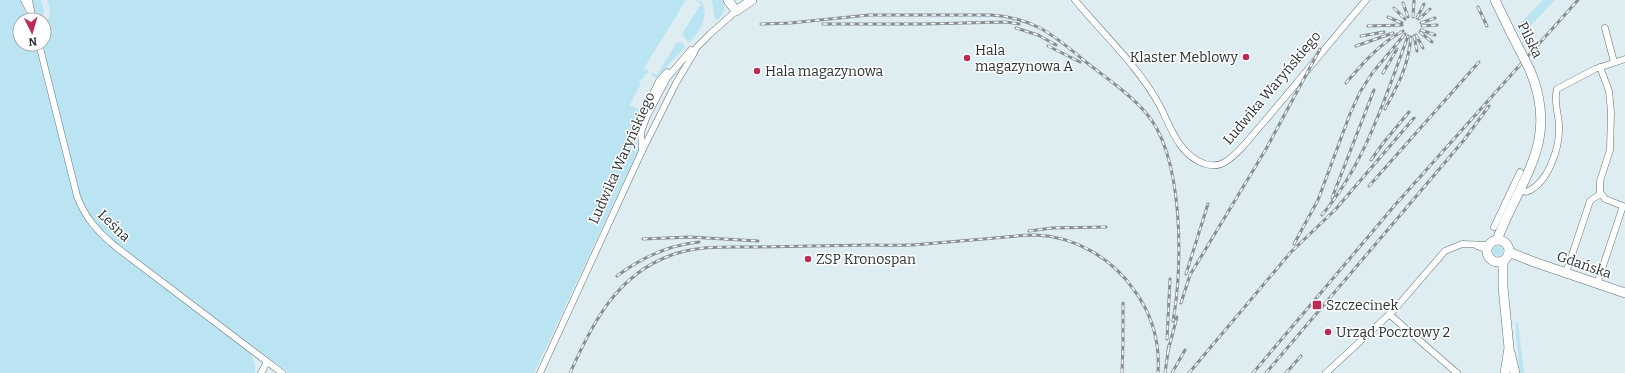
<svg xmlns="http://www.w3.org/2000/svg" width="1625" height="373" font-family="Bitter,serif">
<rect width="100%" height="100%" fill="#deedf2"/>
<g fill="#bae4f2">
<polygon points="0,0 20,0 28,20 20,20 20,44 35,44 75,201 89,226 107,244 250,352 255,365 255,373 0,373"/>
<polygon points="31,0 41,0 44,11 41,18 37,18"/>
<path d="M47,0h639l-42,68 5,3 -1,3 -2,-1 -3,6h-2l-2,3 2,1 -11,22 13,6 -6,16v26l-103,220h-245l-169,-126 -24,-22 -16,-28 -39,-153h3v-20c8,-7 7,-15 3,-24z"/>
<path d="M695,0l7,1c7,16 -1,28 -11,40l-3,1 -6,-8 19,-30z"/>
<path d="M711,0h11c5,9 1,14 -5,21 -4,-5 -3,-15 -6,-21z"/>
<polygon points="1543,0 1555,0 1521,36 1517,27"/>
<polygon points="677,42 682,43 685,47 658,76 656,78 651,75 652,73 657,75"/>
<circle cx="1498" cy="251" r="5"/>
<polygon points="1516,322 1518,322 1524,373 1520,373 1516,334"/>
</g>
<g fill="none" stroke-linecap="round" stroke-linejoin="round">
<g stroke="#637075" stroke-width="7">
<g id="street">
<polyline points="24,0 29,10"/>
<polyline points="29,0 33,20"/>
<path d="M1075,0c29,35 64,67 85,106 11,22 19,49 45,58 7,2 14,2 20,-2 14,-8 27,-27 38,-39 35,-41 68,-82 103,-123"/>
<polyline points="1605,28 1614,62"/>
<path d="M39,44l38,152c8,22 21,36 39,51l166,126"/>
<polyline points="692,55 697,47 710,34 736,11"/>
<polyline points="649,102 659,81 667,72"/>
<polyline points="642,151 641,132 647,116 667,78 691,50"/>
<path d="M1521,189l5,3c22,-8 34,-44 33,-66 0,-11 -6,-26 -2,-37l38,-20 30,-10"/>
<polyline points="1494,227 1520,172"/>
<polyline points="1477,246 1488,250"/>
<polyline points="1566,273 1590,201 1600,194"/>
<polyline points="1597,284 1623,206 1605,199 1600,192 1600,181 1610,150 1611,112 1609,91 1600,67"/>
<polyline points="1389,314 1457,373"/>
<polyline points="261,373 267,362"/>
<polyline points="540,373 642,151 676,83 694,53"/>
<polyline points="1326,373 1394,310 1445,251 1462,244 1490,245"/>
</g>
</g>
<g stroke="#637075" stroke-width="10">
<g id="secondary">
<polyline points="728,0 736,11 752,0"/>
<polyline points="1495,0 1512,35"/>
<path d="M1497,240c24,-63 63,-98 33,-170"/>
<circle cx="1498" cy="251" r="11"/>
<polyline points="1509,252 1534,262 1625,293"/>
<polyline points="1503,261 1503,287 1509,348 1505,373"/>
<polyline points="1510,352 1515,373"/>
</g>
</g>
<use href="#street" stroke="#fff" stroke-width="6"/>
<use href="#secondary" stroke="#fff" stroke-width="9"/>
<g stroke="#869094" stroke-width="3">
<g id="rail">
<polyline points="1403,3 1408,17"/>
<polyline points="1478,7 1487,26"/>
<polyline points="1394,8 1405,19"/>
<polyline points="1388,17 1402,23"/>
<polyline points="1413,17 1414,1"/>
<polyline points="1417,18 1424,4"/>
<polyline points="1419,19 1430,9"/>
<polyline points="1421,23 1435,18"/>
<path d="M761,24l29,-1 79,-8h122c44,3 62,20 95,47 20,16 43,31 60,51 38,43 37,154 27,208"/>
<polyline points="823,24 922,24 1006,22 1019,24"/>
<polyline points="1368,26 1402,25"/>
<polyline points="1422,26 1437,25"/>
<polyline points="1016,28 1038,35 1056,45"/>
<polyline points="1421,30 1435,35"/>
<polyline points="1420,32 1432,42"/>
<polyline points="1416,35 1423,48"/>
<polyline points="1361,36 1384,32"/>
<polyline points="1414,36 1417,51"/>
<polyline points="1048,46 1080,62"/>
<polyline points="1356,46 1393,33"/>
<polyline points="1383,73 1397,49"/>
<path d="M1346,83c17,-20 33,-39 57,-52"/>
<path d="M1385,109c14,-26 23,-42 26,-72"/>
<polyline points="1371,160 1384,142 1409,112"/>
<polyline points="1369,186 1479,62"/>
<polyline points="1332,198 1374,90"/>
<path d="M1322,215c43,-51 63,-117 86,-179"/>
<polyline points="1029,231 1052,228 1106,227"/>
<polyline points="643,239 690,237 758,241"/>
<polyline points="1294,244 1318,200 1350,114 1360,92 1373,72 1405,34"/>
<polyline points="1186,274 1208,204"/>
<path d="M617,276c24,-18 51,-31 82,-34"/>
<polyline points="1181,303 1190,275 1266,149 1320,49"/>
<polyline points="1167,339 1170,279"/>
<polyline points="1168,351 1177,317"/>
<path d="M570,373c22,-49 46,-97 99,-117 28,-11 59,-9 87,-9 38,-1 76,-1 114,-2 19,0 37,1 55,-1 23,-2 47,-4 70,-6 13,-1 27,-3 40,-3 39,1 77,23 99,55 18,24 26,53 24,83"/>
<polyline points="1122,373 1123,343 1123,303"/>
<polyline points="1165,373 1169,345"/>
<polyline points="1172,373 1185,350"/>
<polyline points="1189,373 1291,252 1335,210 1414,118"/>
<polyline points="1253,373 1395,205 1578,0"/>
<polyline points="1266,373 1464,140 1489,106"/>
<polyline points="1286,373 1301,356"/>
</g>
</g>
<use href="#rail" stroke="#fff" stroke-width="1.5" stroke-dasharray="4.5" stroke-linecap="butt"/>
<g stroke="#637075" stroke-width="10" stroke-linecap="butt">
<polyline id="secondary-bridge" points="1512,35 1530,70"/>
</g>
<use href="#secondary-bridge" stroke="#fff" stroke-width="9"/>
</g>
<g fill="#bb2b56" stroke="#fff" stroke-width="1.5">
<circle cx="1246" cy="57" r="4"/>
<circle cx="967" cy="58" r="4"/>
<circle cx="757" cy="71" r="4"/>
<circle cx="808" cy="259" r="4"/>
<rect x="1312" y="300" width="10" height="10" rx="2"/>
<circle cx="1328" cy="332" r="4"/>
</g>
<g text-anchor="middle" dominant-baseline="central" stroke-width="3" stroke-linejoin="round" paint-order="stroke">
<g font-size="14" fill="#2b3133" stroke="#fff">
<text transform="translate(1530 40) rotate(64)">Pilska</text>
<text transform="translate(1272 88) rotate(-50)">Ludwika Waryńskiego</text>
<text transform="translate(622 158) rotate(-66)">Ludwika Waryńskiego</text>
<text transform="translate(114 226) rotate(44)">Leśna</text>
<text transform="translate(1584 265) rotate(19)">Gdańska</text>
</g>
<g font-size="14" fill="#2b3133" stroke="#fff" text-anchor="start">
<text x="975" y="50">Hala<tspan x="975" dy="16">magazynowa A</tspan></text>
<text x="1238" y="57" text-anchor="end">Klaster Meblowy</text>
<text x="765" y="71">Hala magazynowa</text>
<text x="816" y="259">ZSP Kronospan</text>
<text x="1326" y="305">Szczecinek</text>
<text x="1336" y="332">Urząd Pocztowy 2</text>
</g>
</g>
<g transform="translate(32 32) rotate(175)"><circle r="19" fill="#ffffff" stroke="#aaadad"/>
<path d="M0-3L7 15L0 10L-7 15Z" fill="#bb2b56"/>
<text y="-6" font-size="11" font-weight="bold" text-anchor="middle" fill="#2b3133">N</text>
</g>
</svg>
